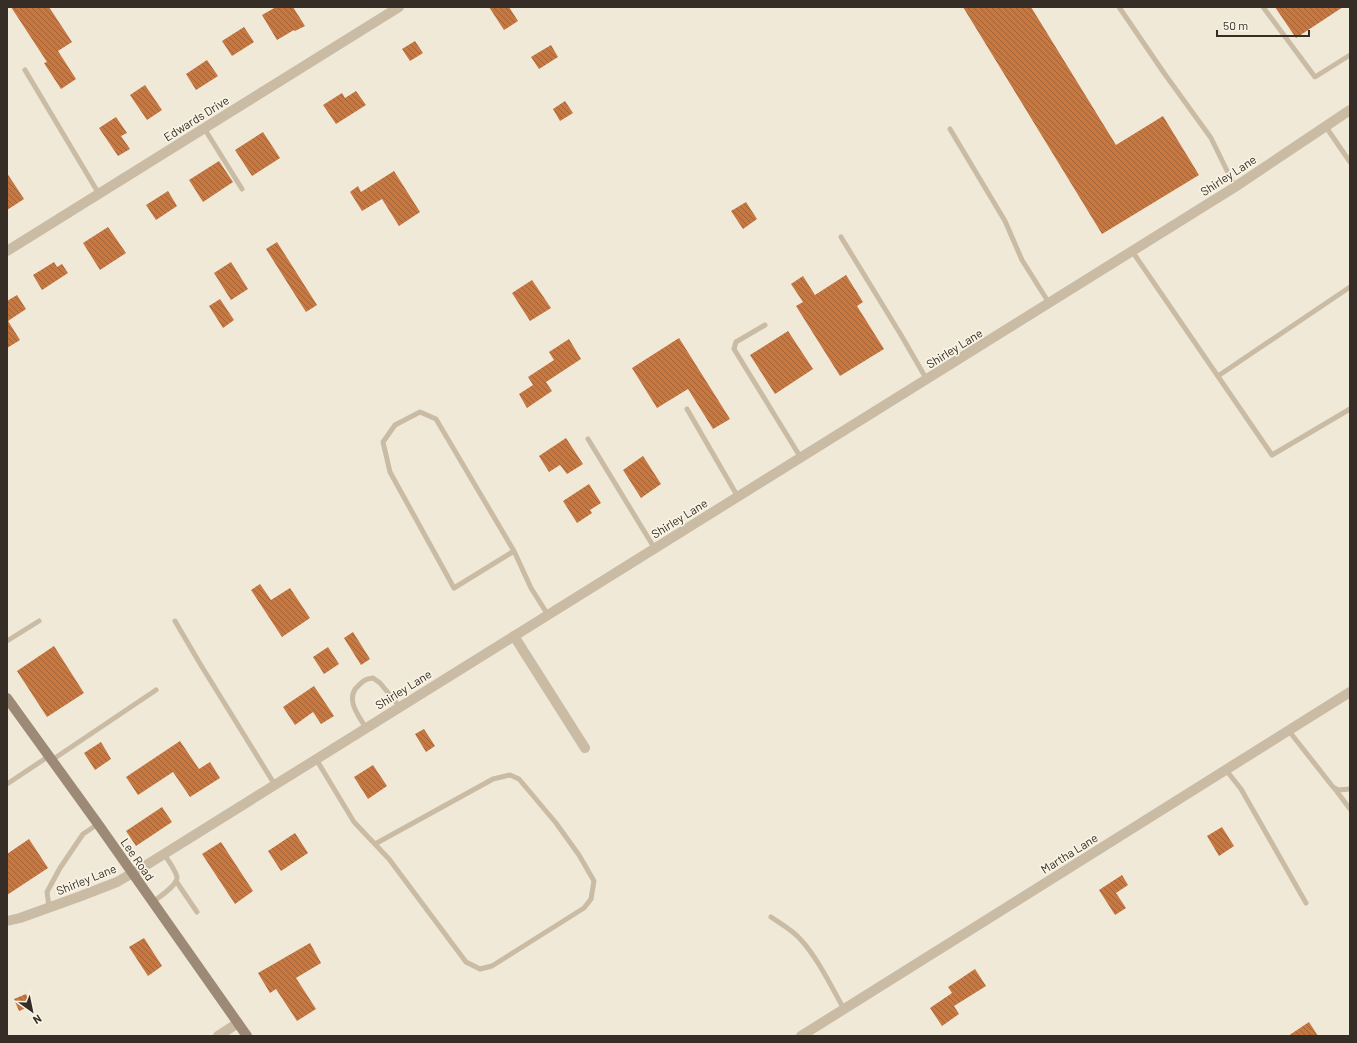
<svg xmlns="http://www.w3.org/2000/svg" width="1357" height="1043" font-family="Barlow,sans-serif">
<defs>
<pattern id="building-back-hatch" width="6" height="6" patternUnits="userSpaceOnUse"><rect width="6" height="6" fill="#c77740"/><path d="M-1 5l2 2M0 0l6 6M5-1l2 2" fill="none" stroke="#a26235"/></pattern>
</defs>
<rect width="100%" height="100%" fill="#f1e9d8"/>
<g fill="url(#building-back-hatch)">
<polygon points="11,7 49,7 72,42 58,51 76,79 61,89 44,63 47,62"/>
<polygon points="276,7 293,7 305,26 295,31 294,30 277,40 262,15"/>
<polygon points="489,7 509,7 518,21 504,30"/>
<polygon points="963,7 1031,7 1116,145 1163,116 1199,175 1102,234"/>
<polygon points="1275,7 1343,7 1296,38"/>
<polygon points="244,27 254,42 232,56 222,41"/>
<polygon points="415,41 423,53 410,61 402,49"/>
<polygon points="551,45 558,57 539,69 531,57"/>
<polygon points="207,60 218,76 196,90 186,74"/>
<polygon points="145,85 162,110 147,120 130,95"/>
<polygon points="356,91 366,105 336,124 323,105 342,93 345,98"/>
<polygon points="565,101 573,113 560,121 553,109"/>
<polygon points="116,117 127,133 121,136 130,149 118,156 99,128"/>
<polygon points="263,132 280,158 252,176 235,150"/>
<polygon points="219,161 233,182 203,202 189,180"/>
<polygon points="394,171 420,212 399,226 382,199 362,211 350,192 358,186 361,192"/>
<polygon points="7,173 24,199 7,210"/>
<polygon points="168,191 177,206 156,220 146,205"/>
<polygon points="746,202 757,219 743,229 731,211"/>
<polygon points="108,227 126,253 100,270 83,243"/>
<polygon points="277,242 317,305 306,312 266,249"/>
<polygon points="54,262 57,267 62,264 68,273 42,290 33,275"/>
<polygon points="231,262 248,289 231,300 214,273"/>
<polygon points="846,275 863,302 857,306 884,349 840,376 796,306 803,302 791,284 803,276 815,295"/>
<polygon points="532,280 551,308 530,321 512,293"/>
<polygon points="17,295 26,309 8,321 20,340 7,348 7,301"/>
<polygon points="220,299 234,320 223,328 209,306"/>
<polygon points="788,331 813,369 775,394 750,355"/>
<polygon points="679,338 730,419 713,429 688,389 657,408 632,368"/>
<polygon points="569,339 581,359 546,382 552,391 527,408 519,394 533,385 528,377 554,360 549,352"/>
<polygon points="566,438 583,464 567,474 560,465 549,472 539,456"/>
<polygon points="643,456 661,484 641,498 623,470"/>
<polygon points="589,484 601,503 590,510 592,513 577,523 563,501"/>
<polygon points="260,584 271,600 290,588 310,618 282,637 251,590"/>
<polygon points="353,632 370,659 361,665 344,638"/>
<polygon points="54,646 84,693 47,717 17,671"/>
<polygon points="328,647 339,664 324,674 313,657"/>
<polygon points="314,686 334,716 321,724 313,712 295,725 283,707"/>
<polygon points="424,729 435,746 426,752 415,734"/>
<polygon points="180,741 199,769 210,762 220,778 190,797 173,772 138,795 126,777"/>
<polygon points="101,742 111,759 95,770 84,753"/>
<polygon points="373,765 387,786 368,799 354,777"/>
<polygon points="162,807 172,822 136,846 126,831"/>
<polygon points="1222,827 1234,846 1219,856 1207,836"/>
<polygon points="295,833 308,853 281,871 268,851"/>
<polygon points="29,839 48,868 7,895 7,854"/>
<polygon points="221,842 253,891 235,904 202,854"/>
<polygon points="1122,875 1128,885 1116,893 1126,908 1115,915 1099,890"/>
<polygon points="144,938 162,966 148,976 129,947"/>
<polygon points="310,943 321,963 296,978 316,1009 297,1021 276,989 270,993 258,973"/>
<polygon points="975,969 986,986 954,1006 959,1014 942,1026 930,1008 952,993 948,987"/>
<polygon points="26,994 31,1006 19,1011 14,999"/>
<polygon points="1309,1022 1318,1036 1288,1036"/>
</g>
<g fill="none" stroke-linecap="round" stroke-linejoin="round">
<g stroke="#c9bba4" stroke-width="5">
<polyline points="1119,7 1164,73 1211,138 1235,187"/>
<polyline points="1263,7 1315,77 1350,55"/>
<polyline points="25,70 99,194"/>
<polyline points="1326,127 1350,162"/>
<polyline points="204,128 242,189"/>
<polyline points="950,129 1005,221 1022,260 1049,303"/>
<polyline points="841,237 901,335 927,380"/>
<polyline points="1132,251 1272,455 1350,409"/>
<polyline points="765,325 736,342 734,349 801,458"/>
<polyline points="1218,376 1350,287"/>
<polyline points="687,409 738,497"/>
<polyline points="588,439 655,549"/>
<polyline points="514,551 454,588 390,472 383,442 395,425 420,412 436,419 514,551 531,588 548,615"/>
<polyline points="175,621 199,662 275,785"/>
<polyline points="7,641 39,621"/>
<path d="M366,728c-8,-13 -22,-30 -7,-43 5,-5 7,-6 14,-7l7,5 20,24"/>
<polyline points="1289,731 1333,787 1338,790 1350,789"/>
<polyline points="316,759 354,822 389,859 466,962 480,969 492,966 584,908 591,899 594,881 579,855 556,823 519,779 510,775 493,779 375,844"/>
<polyline points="52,760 156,690"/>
<polyline points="1226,770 1241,789 1306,903"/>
<polyline points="7,784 49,756"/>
<polyline points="1335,789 1350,809"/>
<polyline points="176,881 197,912"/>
<path d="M153,902c6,-5 25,-17 24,-25 -1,-6 -9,-17 -13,-23"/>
<polyline points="49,907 47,892 60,868 83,834 98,824"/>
<path d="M771,917c10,7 22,13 30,23 16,17 31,48 43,69"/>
</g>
<g stroke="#c9bba4" stroke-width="10">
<polyline points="7,251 399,7"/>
<polyline points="514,636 585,748"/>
<polyline points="7,921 20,918 81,896 117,882 148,864 1235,187 1350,110"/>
<polyline points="218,1036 238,1023"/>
<polyline points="801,1036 1350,692"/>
</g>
<polyline stroke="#9d8a76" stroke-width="10" points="7,698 98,824 247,1036"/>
</g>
<g text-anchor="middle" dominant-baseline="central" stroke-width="3.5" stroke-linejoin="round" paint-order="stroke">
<g font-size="12" fill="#352d26" stroke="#f9f3e4">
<text transform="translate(196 118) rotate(-32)">Edwards Drive</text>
<text transform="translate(1228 175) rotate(-33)">Shirley Lane</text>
<text transform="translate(954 348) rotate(-32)">Shirley Lane</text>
<text transform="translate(679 518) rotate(-32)">Shirley Lane</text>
<text transform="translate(403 689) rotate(-32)">Shirley Lane</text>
<text transform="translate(1069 853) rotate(-32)">Martha Lane</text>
<text transform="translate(138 859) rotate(55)">Lee Road</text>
<text transform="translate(86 879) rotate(-22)">Shirley Lane</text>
</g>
</g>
<rect width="1357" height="1043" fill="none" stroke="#352d26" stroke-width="16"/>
<g transform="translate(32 1011) rotate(147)" stroke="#f9f3e4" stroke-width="3" paint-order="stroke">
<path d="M0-3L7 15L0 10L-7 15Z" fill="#352d26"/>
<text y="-6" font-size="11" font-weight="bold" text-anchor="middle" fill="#352d26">N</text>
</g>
<path d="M1217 30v6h92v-6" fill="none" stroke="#352d26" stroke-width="2"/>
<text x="1223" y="30" font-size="12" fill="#352d26" stroke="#f9f3e4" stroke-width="3" paint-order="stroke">50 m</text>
</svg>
